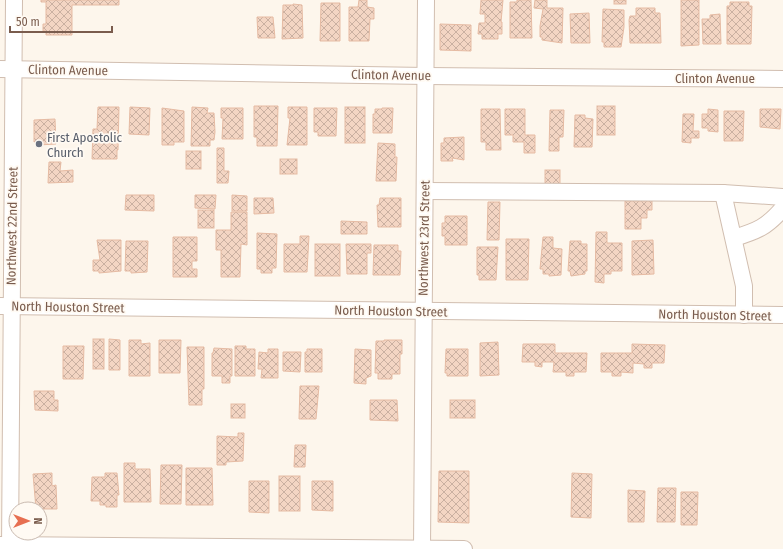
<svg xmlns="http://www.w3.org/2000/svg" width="783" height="549" font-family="'Fira Sans Condensed',sans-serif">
<defs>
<pattern id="building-cross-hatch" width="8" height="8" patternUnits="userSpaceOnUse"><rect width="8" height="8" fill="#f3d5c3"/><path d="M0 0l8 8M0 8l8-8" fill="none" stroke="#cab0a1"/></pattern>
</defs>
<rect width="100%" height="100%" fill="#fdf6ec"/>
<g fill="url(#building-cross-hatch)" stroke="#e6bba3">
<polygon points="41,0 119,0 119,5 72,5 72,35 46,35 46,31 43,31 43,24 46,24 46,2 41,2"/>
<polygon points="359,0 367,0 367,7 374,8 374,19 370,19 369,41 349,41 349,7 358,7"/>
<polygon points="481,0 503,0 501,22 502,22 502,34 498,34 498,39 482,39 482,34 478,34 479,23 485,23 485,14 480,14"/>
<polygon points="517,0 531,0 532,38 510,38 510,2 517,2"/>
<polygon points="535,0 547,0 547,8 563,8 562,43 542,40 542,37 540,37 540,26 543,9 534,8"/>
<rect x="614" y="0" width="12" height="4"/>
<polygon points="681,0 699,0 699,45 681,46"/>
<polygon points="730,2 749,2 749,6 752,6 751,44 727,44 727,6 730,6"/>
<polygon points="321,3 340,3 340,41 320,41"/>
<polygon points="293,4 302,5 303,38 282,39 283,5 293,5"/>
<polygon points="636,8 655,8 655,13 660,13 661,43 630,43 629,20 630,16 636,16"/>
<polygon points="603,9 624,10 624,27 621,47 604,47 604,42 602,42"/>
<polygon points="589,13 590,43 571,43 570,14"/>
<polygon points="720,14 721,44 703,44 702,19 710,19 710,15"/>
<polygon points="257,17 273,17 275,38 258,38"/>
<polygon points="440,24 471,25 471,51 440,50"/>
<polygon points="254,106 278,106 277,146 257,146 257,137 254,137"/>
<rect x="597" y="106" width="18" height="29"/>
<polygon points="98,107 119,107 118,150 117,150 117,159 92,159 93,129 97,129"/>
<polygon points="130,107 150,108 149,135 129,134"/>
<polygon points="192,107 208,108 207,113 214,113 215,132 214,140 210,140 210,146 191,146"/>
<polygon points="288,107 307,107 307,145 287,145 290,118 288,118"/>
<rect x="345" y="107" width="20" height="36"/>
<polygon points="162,108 184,111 184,142 174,142 174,145 162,145"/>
<polygon points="221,108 243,108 243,139 222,139 223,118 221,118"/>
<polygon points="314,108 337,108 336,136 318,136 318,132 314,132"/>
<polygon points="382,108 393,108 392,133 373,133 373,114 375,114 375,109 382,109"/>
<polygon points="481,109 500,109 501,150 486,150 486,142 481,142"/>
<polygon points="505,109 525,109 525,135 535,135 535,153 524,153 524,142 513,142 513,135 505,135"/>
<polygon points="708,109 718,110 718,132 708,131 708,128 702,128 702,114 708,114"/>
<polygon points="760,109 781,109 780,129 760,127"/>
<polygon points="550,110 564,110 563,137 559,137 559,151 549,151"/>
<polygon points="724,111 744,111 743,141 724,141"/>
<polygon points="683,114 694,114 693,131 699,131 699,138 691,138 691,143 682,142"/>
<polygon points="575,115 585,115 585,118 593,119 592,147 574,147"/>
<polygon points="55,119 56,144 38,145 38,142 34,142 34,120"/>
<polygon points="464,137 464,160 452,158 453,161 441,161 441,143 444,143 444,138"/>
<polygon points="378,143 395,144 395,157 397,157 396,181 376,181"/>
<polygon points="217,148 224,148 224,171 229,171 228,183 217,183"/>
<rect x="186" y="151" width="15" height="18"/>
<rect x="280" y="159" width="17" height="15"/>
<polygon points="49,162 61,162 60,171 73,170 73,182 48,183"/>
<rect x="545" y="170" width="15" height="14"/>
<polygon points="126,195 154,195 154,211 125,210"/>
<polygon points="195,195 216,195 215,209 195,208"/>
<polygon points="232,195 247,196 247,211 232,211"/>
<polygon points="254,198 273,198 274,213 254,214"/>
<polygon points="380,198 401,198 401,227 378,227 377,205 379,205"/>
<polygon points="625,201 652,201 652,210 647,210 647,218 641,218 641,229 625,229"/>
<polygon points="488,202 500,202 499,240 487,240"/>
<rect x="198" y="210" width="16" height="18"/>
<polygon points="231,212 247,212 247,245 241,244 240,277 221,277 221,250 216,250 216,230 231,230"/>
<polygon points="445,216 467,216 467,245 445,245 445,236 442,236 442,223 445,223"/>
<polygon points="341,221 367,222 367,234 341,234"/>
<polygon points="596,232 607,232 607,243 622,243 622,271 611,271 611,274 604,274 604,283 595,282"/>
<polygon points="257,233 277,234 276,268 272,268 272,273 261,273 261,269 257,269"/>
<polygon points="300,236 309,236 307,272 284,272 284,244 300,244"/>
<polygon points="173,237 197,237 197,261 192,261 192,269 197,269 197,277 173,277"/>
<polygon points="543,237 553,237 553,248 562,249 561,275 549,276 549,274 543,274 543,269 540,269"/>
<polygon points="506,239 529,239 528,280 506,280"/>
<polygon points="97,240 121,240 121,271 99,273 99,271 93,271 93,260 100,260"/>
<polygon points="653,240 654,274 632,275 632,241"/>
<polygon points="126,241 148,241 147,272 131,273 131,271 125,271"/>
<polygon points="570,241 581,241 581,244 587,244 587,271 585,271 585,274 571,276 570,271 568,271"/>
<rect x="315" y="244" width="25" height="32"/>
<polygon points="346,244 371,244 371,253 367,253 367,274 347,274"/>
<polygon points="374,245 398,245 398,251 401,251 400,275 373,275"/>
<polygon points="477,247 498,247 496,280 479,280 479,275 477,275"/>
<rect x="93" y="339" width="11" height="30"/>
<polygon points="109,339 120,340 120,370 109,370"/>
<polygon points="129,340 141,340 141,344 150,343 150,376 129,376"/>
<polygon points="159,340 181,340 180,373 159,373"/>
<polygon points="384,340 402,340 402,354 400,354 400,374 392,374 392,379 378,379 378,373 375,373 376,341 384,341"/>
<polygon points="498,342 499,375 480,376 480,343"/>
<polygon points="523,344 555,344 555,353 587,353 586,372 574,372 574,376 566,376 566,372 553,372 554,362 542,362 542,367 535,366 535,362 522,362"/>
<polygon points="632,344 665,345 664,363 652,363 652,368 644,368 644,364 633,363 633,373 621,372 621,376 612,376 612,372 601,372 601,353 632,353"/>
<polygon points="63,346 84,346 83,379 63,379"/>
<polygon points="235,346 246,346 246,349 255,349 255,376 235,376"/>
<polygon points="187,347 204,347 204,389 202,389 202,405 189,405"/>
<polygon points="214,348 232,349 232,376 230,376 230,383 222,383 222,376 212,376 212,353 213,353"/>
<polygon points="268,349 278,349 278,378 261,378 262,369 258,369 259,352 268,353"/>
<polygon points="307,349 322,349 322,372 305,372 305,352 307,352"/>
<polygon points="355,349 371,350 371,376 366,378 366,384 354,383"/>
<polygon points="446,349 468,349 468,376 447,376 447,373 445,373"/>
<polygon points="283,352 301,352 300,372 283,371"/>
<polygon points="300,386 319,386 316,419 299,419"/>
<polygon points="34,391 54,391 54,400 58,400 58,411 35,410"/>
<polygon points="370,400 397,400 398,421 370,420"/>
<rect x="450" y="400" width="25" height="18"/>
<rect x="231" y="404" width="14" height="14"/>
<polygon points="238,433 244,433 243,461 226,462 226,465 217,465 217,436 238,437"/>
<polygon points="295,445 306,445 305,467 294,467"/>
<polygon points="124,463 135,463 135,469 150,469 151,502 124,502"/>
<polygon points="161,465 182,465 181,504 160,504"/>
<polygon points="186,468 212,468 213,505 186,505"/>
<polygon points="439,471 469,471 469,523 438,522"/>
<polygon points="52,473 52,486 56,485 57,509 36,509 33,474"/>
<polygon points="105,473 117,473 119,495 117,495 117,507 106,507 106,505 100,505 100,501 91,501 92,477 105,477"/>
<polygon points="572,473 592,474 591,518 571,517"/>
<rect x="279" y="476" width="21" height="35"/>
<polygon points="249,481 269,481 269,513 249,512"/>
<polygon points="312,481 333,481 333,511 312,510"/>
<polygon points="658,488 676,488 675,522 657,522"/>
<polygon points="628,490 645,491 644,522 628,522"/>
<polygon points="681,492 698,492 697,525 681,525"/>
</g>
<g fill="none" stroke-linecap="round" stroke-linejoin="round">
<g stroke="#d1beb0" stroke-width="18">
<g id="minor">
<polyline points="0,69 426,76 783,79"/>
<polyline points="425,191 723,193 783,197"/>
<polyline points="723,193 744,286 744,315"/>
<path d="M734,238c23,-7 33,-11 49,-30"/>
<polyline points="0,306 783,315"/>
<polyline points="0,545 464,549"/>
<polyline points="10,549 14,0"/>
<polyline points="422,549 426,0"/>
</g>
</g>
<use href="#minor" stroke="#fff" stroke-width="16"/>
</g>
<circle fill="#6b7280" stroke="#fffaf3" stroke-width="1.5" cx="39" cy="144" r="4"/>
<g text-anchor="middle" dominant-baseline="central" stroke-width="3.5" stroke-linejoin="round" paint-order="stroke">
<g font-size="13" fill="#7a5c4d" stroke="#fffaf3">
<text transform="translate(68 70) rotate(1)">Clinton Avenue</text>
<text transform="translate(391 75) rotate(1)">Clinton Avenue</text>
<text x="715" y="78">Clinton Avenue</text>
<text transform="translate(12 226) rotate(-89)">Northwest 22nd Street</text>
<text transform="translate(424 238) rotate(-89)">Northwest 23rd Street</text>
<text transform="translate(68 307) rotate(1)">North Houston Street</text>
<text transform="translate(391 311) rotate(1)">North Houston Street</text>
<text transform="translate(715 315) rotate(1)">North Houston Street</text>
</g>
<g font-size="13" fill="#5b616d" stroke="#fffaf3" text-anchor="start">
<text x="47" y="137">First Apostolic<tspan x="47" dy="15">Church</tspan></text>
</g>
</g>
<g transform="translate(28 521) rotate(90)"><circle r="19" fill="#fffaf3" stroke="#cabbb1"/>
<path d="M0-3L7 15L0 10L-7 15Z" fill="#e76f51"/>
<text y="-6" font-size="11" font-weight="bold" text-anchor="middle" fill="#7a5c4d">N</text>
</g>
<path d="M10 26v6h102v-6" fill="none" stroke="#7a5c4d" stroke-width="2"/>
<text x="16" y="26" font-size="12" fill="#7a5c4d" stroke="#fffaf3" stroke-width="3" paint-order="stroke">50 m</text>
</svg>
